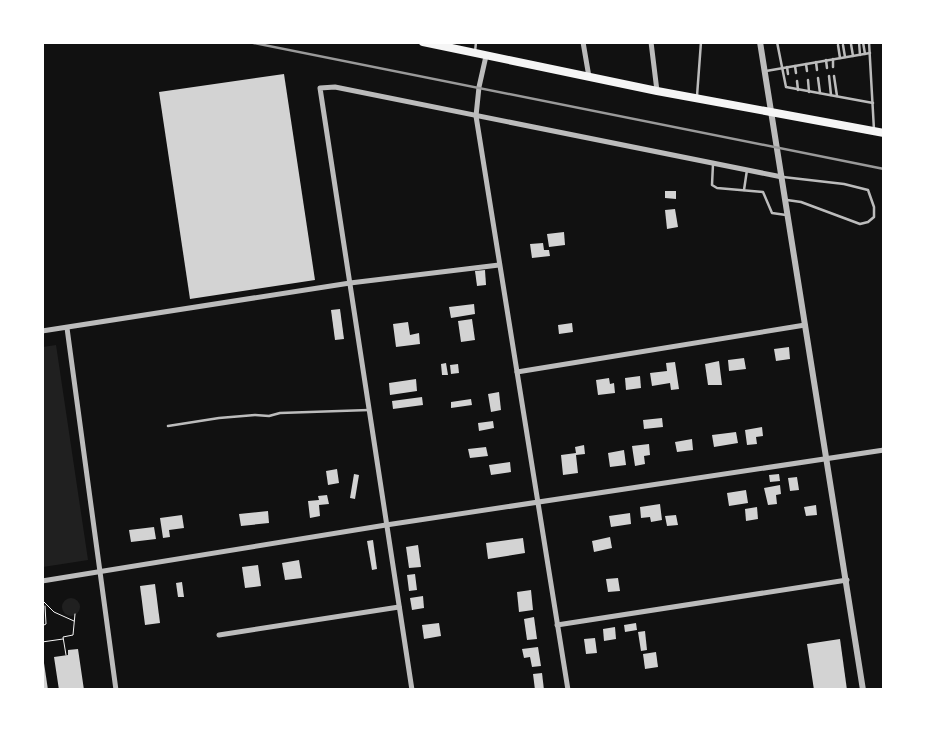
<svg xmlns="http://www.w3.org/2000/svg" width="926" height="732" font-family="'PT Serif',serif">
<rect width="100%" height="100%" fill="#111"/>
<g fill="#202020">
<polygon points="56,345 88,560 43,567 43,347"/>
<circle cx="71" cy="607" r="9"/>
</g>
<g fill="#d3d3d3">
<polygon points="284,74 315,280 190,299 159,92"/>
<polygon points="665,191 676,191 676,199 665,198"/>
<polygon points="675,209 678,227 667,229 665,210"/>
<polygon points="564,232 565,245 549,247 547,234"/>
<polygon points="543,243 544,250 549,250 550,256 532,258 530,244"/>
<polygon points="485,270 486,285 477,286 475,271"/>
<polygon points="474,304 475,314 451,318 449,307"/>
<polygon points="340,309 344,339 335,340 331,310"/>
<polygon points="472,319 475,340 461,342 458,321"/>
<polygon points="408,322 410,335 419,333 420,344 396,347 393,324"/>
<polygon points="572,323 573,332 559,334 558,325"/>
<polygon points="789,347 790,359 776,361 774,349"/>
<polygon points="744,358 746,369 729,371 728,360"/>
<polygon points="719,361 722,385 708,385 705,364"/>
<polygon points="675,362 679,389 671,390 670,383 652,386 650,373 667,371 666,363"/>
<polygon points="446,363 448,375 442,375 441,364"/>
<polygon points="458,364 459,373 451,374 450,365"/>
<polygon points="640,376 641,388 626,390 625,378"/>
<polygon points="609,378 610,384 614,383 615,393 598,395 596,380"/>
<polygon points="416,379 417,391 390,395 389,383"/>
<polygon points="499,392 501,410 491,412 488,394"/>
<polygon points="422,397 423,405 393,409 392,401"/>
<polygon points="471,399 472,405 451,408 451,402"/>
<polygon points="662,418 663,427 644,429 643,420"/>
<polygon points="493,421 494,428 479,431 478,423"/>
<polygon points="762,427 763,436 756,437 757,444 747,445 745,430"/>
<polygon points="736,432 738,443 714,447 712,435"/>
<polygon points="692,439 693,450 677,452 675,442"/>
<polygon points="649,444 650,455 644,456 645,464 635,466 632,446"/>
<polygon points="584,445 585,454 576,455 578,473 563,475 561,455 576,453 575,447"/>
<polygon points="486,447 488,456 470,458 468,449"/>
<polygon points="624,450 626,465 610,467 608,453"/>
<polygon points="510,462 511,472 491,475 489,465"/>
<polygon points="337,469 339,483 328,485 326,471"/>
<polygon points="354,474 359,475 355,499 350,498"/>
<polygon points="779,474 780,481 770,482 769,475"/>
<polygon points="797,477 799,490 790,491 788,478"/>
<polygon points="780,485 781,494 776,495 777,504 768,505 764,488"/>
<polygon points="746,490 748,503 729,506 727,493"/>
<polygon points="327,495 329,504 319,505 320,516 310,518 308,501 319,500 318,496"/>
<polygon points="660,504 662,520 651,522 650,517 641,518 640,507"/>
<polygon points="816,505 817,515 806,516 804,507"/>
<polygon points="757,507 758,519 746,521 745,509"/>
<polygon points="268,511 269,523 241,526 239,514"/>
<polygon points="630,513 631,524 611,527 609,516"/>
<polygon points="182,515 184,528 169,530 170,537 163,538 160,518"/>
<polygon points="676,515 678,525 667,526 665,516"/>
<polygon points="154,527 156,539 131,542 129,530"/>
<polygon points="610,537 612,548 594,552 592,541"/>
<polygon points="523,538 525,553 488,559 486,543"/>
<polygon points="373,540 377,569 372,570 367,541"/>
<polygon points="418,545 421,567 409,568 406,547"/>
<polygon points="299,560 302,578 285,580 282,563"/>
<polygon points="258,565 261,586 245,588 242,567"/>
<polygon points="415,574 417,590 409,591 407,575"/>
<polygon points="618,578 620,591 608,592 606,579"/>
<polygon points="182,582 184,597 178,597 176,583"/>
<polygon points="155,584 160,623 145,625 140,586"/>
<polygon points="531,590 533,610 519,612 517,592"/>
<polygon points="423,596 424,608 412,610 410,598"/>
<polygon points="534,617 537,639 527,640 524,619"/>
<polygon points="439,623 441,636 424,639 422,625"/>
<polygon points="636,623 637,630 625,632 624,625"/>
<polygon points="615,627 616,639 604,641 603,629"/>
<polygon points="645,631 647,650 641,651 638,632"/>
<polygon points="595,638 597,653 586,654 584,639"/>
<polygon points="840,639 847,690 814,690 807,644"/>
<polygon points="538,647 541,666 532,667 530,657 524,658 522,649"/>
<polygon points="78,649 84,690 59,690 54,657 68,655 68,650"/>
<polygon points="656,652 658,667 645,669 643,654"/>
<polygon points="44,663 48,690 42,690"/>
<polygon points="542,673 544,690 535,690 533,674"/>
</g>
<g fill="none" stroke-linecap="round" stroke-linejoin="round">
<g stroke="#f5f5f5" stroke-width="1">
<polyline points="42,600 54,612 74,621"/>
<polyline points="42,626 46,624 45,606"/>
<polyline points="42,642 63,639"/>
<polyline points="66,655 63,637 73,635 75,614"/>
</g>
<g stroke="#bcbcbc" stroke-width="2.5">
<polyline points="777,42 786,87 873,103"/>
<polyline points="859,42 860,55"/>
<polyline points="863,42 865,54"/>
<polyline points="869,42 874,130"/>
<polyline points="851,44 853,56"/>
<polyline points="838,45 840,58"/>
<polyline points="843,45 845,57"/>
<polyline points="475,52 476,42"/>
<polyline points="833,59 833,67"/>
<polyline points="826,60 827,68"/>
<polyline points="816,62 817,70"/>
<polyline points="806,64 807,71"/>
<polyline points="795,66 796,73"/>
<polyline points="787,67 788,74"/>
<polyline points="766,71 870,53"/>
<polyline points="829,76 831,95"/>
<polyline points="834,76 837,96"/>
<polyline points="818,78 820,93"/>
<polyline points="808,80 809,92"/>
<polyline points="797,81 798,90"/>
<polyline points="697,96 701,42"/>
<polyline points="713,164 712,185 717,188 763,192 772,213 786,215"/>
<polyline points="783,177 844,184 868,190 874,207 874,217 868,222 860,224 801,202 787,200"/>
<polyline points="744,190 747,170"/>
<polyline points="168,426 219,418 255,415 269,416 280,413 369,410"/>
</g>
<g stroke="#bcbcbc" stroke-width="5">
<polyline points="583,42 589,77"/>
<polyline points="651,42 657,91"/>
<polyline points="486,56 479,87 476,116 568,690"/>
<polyline points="67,328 116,690"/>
<polyline points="42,331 350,283 499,265"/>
<polyline points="517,372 805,325"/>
<polyline points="42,581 386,525 884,450"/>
<polyline points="557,625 847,580"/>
<polyline points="219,635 399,607"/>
<polyline points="412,690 320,88 335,87 782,177"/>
</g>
<polyline stroke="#bcbcbc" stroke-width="6" points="760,42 863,690"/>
<polyline stroke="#f5f5f5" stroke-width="8" points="423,42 657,91 884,133"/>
<polyline stroke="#9a9a9a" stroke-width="2.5" points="249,42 884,169"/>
</g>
<rect width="926" height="732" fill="none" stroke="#ffffff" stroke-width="88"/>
</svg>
